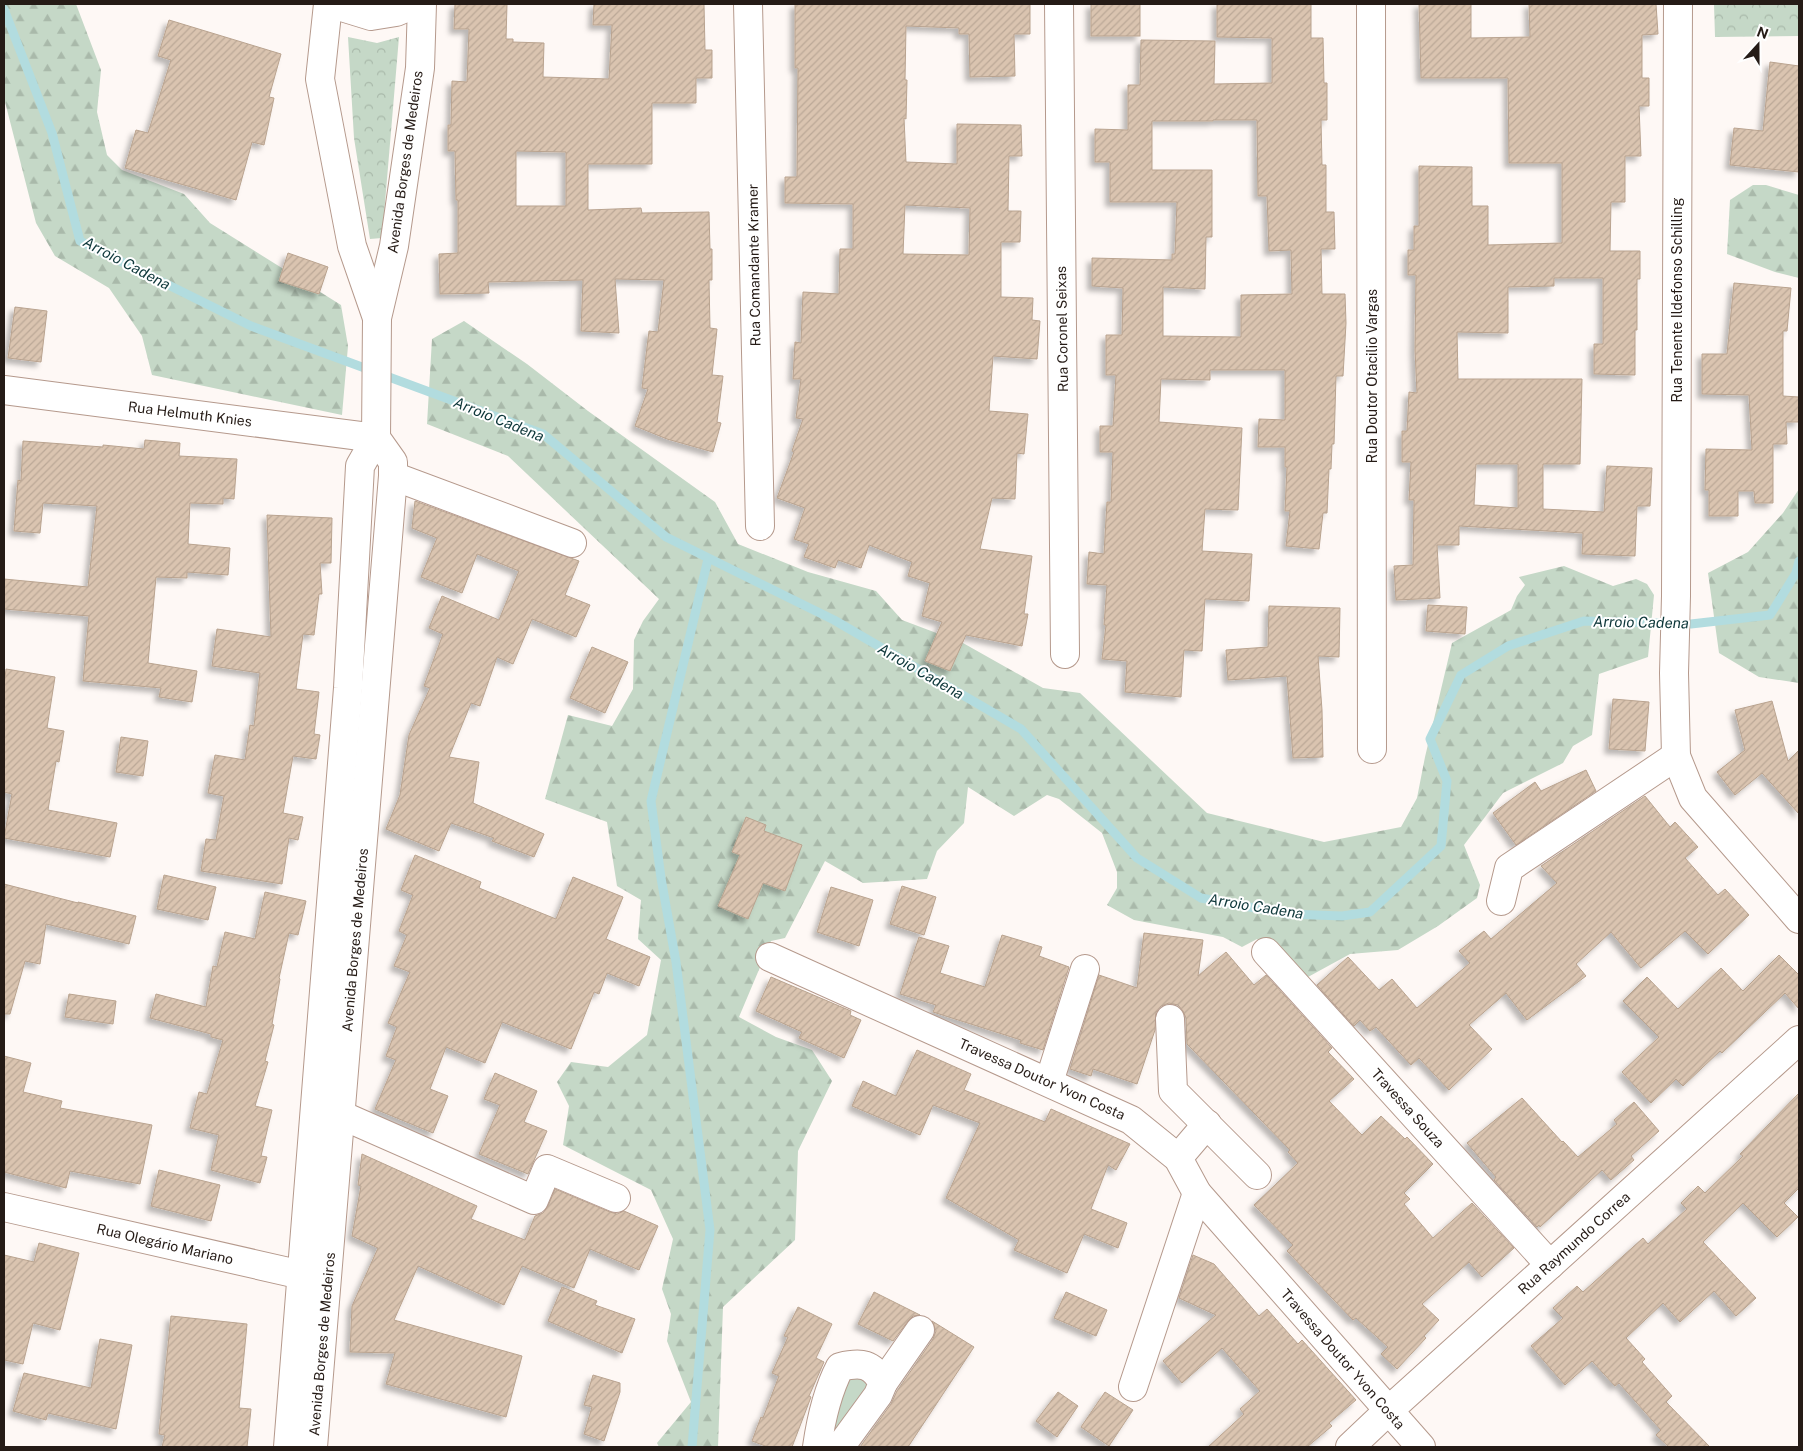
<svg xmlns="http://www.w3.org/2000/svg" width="1803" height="1451" font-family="'Public Sans',sans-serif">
<defs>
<pattern id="forest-firs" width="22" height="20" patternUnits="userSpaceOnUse" patternTransform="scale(1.25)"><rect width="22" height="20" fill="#c5d8c7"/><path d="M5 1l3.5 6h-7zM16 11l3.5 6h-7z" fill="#a9b9aa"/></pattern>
<pattern id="park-crowns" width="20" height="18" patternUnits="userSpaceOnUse" patternTransform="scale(1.25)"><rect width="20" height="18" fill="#c5d8c7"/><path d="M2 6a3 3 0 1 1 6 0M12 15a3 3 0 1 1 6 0" fill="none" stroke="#a9b9aa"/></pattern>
<pattern id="building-hatch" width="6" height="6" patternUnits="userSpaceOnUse" patternTransform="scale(1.25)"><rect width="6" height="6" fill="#dac4b0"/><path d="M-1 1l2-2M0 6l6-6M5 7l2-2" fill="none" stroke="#bba897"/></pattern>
<filter id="shadow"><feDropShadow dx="-4.5" dy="4.5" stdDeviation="2.5" flood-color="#0004"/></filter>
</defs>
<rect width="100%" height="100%" fill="#fef8f5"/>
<polygon fill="#c5d8c7" points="851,1368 873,1385 832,1447 827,1424"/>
<g fill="url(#forest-firs)">
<polygon points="4,4 76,4 101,70 97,112 107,155 122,170 184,194 210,223 341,305 348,346 342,415 152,375 142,336 109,288 55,256 36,223 4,98"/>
<polygon points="1753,185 1766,185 1799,195 1799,278 1775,272 1727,254 1730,200"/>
<polygon points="464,321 527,364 588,411 715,502 738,544 808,572 876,591 902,620 963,643 1043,688 1080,693 1207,813 1324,842 1401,827 1417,798 1425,757 1452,643 1511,610 1517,596 1525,585 1519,577 1564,566 1613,586 1636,579 1647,584 1654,595 1648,657 1599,674 1592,735 1573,746 1563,763 1503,793 1464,845 1480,885 1477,898 1438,926 1398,950 1350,954 1308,977 1257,939 1242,947 1223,937 1134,920 1107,905 1117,888 1117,872 1102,833 1059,799 1047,795 1014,816 968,787 964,823 937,851 927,879 863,883 825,861 785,938 771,941 739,1017 776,1037 812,1050 832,1081 798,1151 795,1240 723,1307 718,1447 659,1447 657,1443 691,1402 667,1341 671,1314 662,1289 673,1239 651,1190 563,1145 569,1106 557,1082 571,1062 608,1067 647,1035 661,960 638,939 641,900 617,886 607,822 545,799 568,715 612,726 633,689 634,640 643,621 659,599 508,456 427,424 432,339"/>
<polygon points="1799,489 1799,683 1759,677 1719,653 1708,573 1748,552 1783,513"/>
</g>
<g fill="url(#park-crowns)">
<polygon points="1714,4 1799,4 1799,36 1715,37"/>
<polygon points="348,37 377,43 399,37 382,238 370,239 354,138"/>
</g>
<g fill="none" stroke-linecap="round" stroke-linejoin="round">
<g stroke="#b2dcdf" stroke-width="9">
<polyline points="4,9 52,133 80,241 251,326 543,434 666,537 834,620 1021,729 1137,858 1201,898 1288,914 1342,916 1370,912 1441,846 1447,781 1430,739 1461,675 1508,646 1584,621 1691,624 1770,615 1796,573 1799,561"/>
<polyline points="692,1447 710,1230 676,962 661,878 651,801 708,559"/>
</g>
</g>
<g fill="url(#building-hatch)" stroke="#b9a38f" fill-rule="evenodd" filter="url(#shadow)">
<path d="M455,4h52l-1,35h7v3l31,1 -1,34 66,2 3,-54h-19l1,-21h110l1,46h7v28h-16v25h-44v61h-64v46l53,-2 1,5 67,-1 1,37h2v31h-3l1,48 7,1 -5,46 11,1 -6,46 4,1 -8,29 -46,-13 -32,-13 13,-37 -6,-1 7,-57 9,1 6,-52 -49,-1 4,54 -38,-2 2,-51 -95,2 1,11 -49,1 -1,-40 19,-1v-53h-2l-1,-49h-7v-26h3l1,-44 15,1 2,-53h-15zM516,151l50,1v54h-50z"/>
<path d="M795,4h235v30h-16l1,42 -45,1 -1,-43h-10v-6l-53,-2 -1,54h2l-1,39 -2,-1 2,44 51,2v-40l64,1 1,31h-13l-1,55h13l-1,31h-19v55l32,1 -1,22 8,1 -3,38 -44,-3 -4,55 39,3 -4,40 -7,-1 -2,46 -23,-1 -12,51 52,7 -8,58h4l-6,32 -56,-11 -16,36 -25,-10 17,-39 -20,-6 8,-33 -22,-7 4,-14 -43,-17 -8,23 -23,-8 -3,8 -31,-11 5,-13 -15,-5 11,-31 -28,-10 17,-46 -2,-1 11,-32 -7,-1 5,-39h-8l2,-37 6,1 2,-51 36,2 1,-45h13v-45l-68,-1v-26h12l1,-109h-3zM905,205l65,3 -1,47 -66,-1z"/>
<rect x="1091" y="4" width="49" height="32"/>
<path d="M1217,4h94v34h12l1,45h3v37h-6l1,45h4v47h8l1,37h-14l1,45h23l1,29 -3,53h-7l-2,68h-2l-1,25h-2l-2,44h-4l-4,36 -33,-3 4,-35h-5l2,-44h-2v-20h-27l1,-28 26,1v-50h-75v10l-49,-1 -2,43 83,6 -4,82 -33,-1 -3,42 50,3 -3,47 -44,-2 -3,52 -18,-1 -3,47 -56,-5 2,-31 -25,-2 4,-34h-2l3,-40 -20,-1 2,-32 15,2 3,-52h4l2,-50h-13v-26h13l3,-51h-10v-40h16l1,-47 -31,-2v-28l80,2v-6h3l2,-52h-67v-40h-15v-33l33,1v-45h12l1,-45 74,1 -1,43 58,-1v-45l-55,-1zM1213,120h44l1,76h9l2,55 22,-1 1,44 -51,1v42l-78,-1v-49l42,2 1,-52h6v-67h-60v-49h61z"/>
<path d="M1419,4h52v34l59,-1 -1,-33h127l2,30 -16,1v43h7v28h-10l2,50h-16v46h-14l-1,49h30v28h-3v51h-2v45l-41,-1v-30h9v-66h-49v8l-46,1v46l-51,-1 1,47h124l-2,85h-37v45l61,3 3,-46 45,2 -2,38h-13l-2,50 -53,-2 1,-21 -124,-7v19h-22l3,53 -44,2 -2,-34 19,-1 1,-65h-5l2,-38h-9v-31h5l2,-39 8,1 -2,-43 1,-75h-8v-25h6v-24h5v-60l53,1v39h16v39l74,-2v-80h-53l-1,-85h-87zM1476,464h42v44l-44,-3z"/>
<polygon points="169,20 281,54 269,97 274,98 264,145 252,142 236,200 125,168 136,130 148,133 171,60 158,56"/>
<polygon points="1770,62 1799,66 1799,172 1730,165 1734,128 1763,131"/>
<polygon points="288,253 328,267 319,294 279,281"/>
<polygon points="1734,283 1791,288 1787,331 1783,331 1783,396 1799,397 1799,422 1786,422 1787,444 1773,444 1773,503 1755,503 1754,491 1738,491 1738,516 1709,516 1709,490 1705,490 1706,449 1752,450 1749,395 1702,394 1702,354 1727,354"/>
<polygon points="15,307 47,311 41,362 8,358"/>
<polygon points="145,440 180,443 179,456 237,459 234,499 223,498 223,504 190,503 188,544 230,548 228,575 187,572 187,578 156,577 148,663 197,671 192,702 159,697 161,688 83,681 89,616 4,609 4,579 88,587 97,506 43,503 40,533 14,531 18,480 21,481 23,441 103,447 103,445 144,449"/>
<polygon points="415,501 579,561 565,595 590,605 576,637 532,619 513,664 497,657 480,706 471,703 449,757 479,762 473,803 544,834 534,857 492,841 494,838 451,823 439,851 386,829 400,795 409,735 430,688 424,686 443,634 429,628 442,596 499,620 519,571 477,554 462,593 421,577 437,538 412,528"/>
<polygon points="267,515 332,518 331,563 320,563 322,594 319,594 314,635 303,634 296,689 319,692 314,734 320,735 316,759 293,756 283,813 303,817 298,840 289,838 282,884 201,871 206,839 216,840 224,796 208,793 215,755 245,760 250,725 254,726 260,673 212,666 217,629 271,637"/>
<polygon points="1428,605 1467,607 1465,634 1426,631"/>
<polygon points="1269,606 1340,608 1339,657 1318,656 1322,710 1323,757 1293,758 1287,676 1228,680 1226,650 1268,647"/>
<polygon points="592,647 628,662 605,713 570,698"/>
<polygon points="6,669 55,677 47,728 64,731 59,762 56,761 48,810 117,823 110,857 4,838 12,794 4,792 4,686"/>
<polygon points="1613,699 1649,702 1645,751 1609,749"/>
<polygon points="1772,701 1788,761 1799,750 1799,814 1762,773 1735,795 1717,772 1745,750 1735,710"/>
<polygon points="121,737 148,741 143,776 116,772"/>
<polygon points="1586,770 1596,791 1516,845 1493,813 1535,782 1541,791"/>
<polygon points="1645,796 1670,827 1675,822 1698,847 1685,858 1718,895 1725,889 1749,915 1708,954 1685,931 1641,968 1611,932 1576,964 1586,976 1527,1020 1506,993 1469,1025 1492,1049 1449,1090 1419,1058 1411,1065 1376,1027 1370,1031 1360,1020 1354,1026 1317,985 1348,957 1379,990 1392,979 1417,1008 1470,963 1459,951 1484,931 1491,939 1557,883 1541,866"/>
<polygon points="746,817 766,825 764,831 802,845 785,891 763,883 748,919 718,906 740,855 732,852"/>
<polygon points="415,855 481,882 479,888 556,919 573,877 623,897 606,939 650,957 639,986 607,973 599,994 594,992 571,1049 502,1022 485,1063 446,1047 430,1089 448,1096 433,1133 375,1109 396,1060 386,1056 397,1027 388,1023 410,972 394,966 407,935 399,931 413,895 401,890"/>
<polygon points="164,875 216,887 208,920 157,909"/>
<polygon points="4,884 78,903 78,902 136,916 129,944 46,924 40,964 25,961 10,1014 4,1014"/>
<polygon points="902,886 936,897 924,935 890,924"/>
<polygon points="831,887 873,900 859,946 817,932"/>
<polygon points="265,892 306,901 298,935 289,933 279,978 280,979 272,1024 274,1025 265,1061 268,1062 255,1106 272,1110 261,1156 267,1157 260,1183 211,1170 219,1135 190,1128 199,1092 207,1094 223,1040 211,1037 211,1034 150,1018 156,994 206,1007 213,966 217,967 225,932 255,939"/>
<polygon points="1144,933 1203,940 1198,976 1226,952 1254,985 1266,975 1332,1048 1328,1052 1354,1079 1329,1101 1362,1135 1381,1116 1405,1139 1407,1137 1433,1164 1404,1193 1410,1199 1404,1204 1433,1238 1472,1203 1514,1248 1482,1277 1469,1262 1422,1304 1439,1320 1424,1336 1426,1338 1397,1369 1381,1354 1388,1347 1356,1318 1353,1320 1287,1251 1293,1245 1254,1205 1298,1163 1288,1152 1290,1150 1187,1044 1186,1018 1183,1011 1178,1005 1169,1003 1161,1006 1156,1012 1155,1030 1137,1084 1093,1069 1091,1076 1070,1069 1099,975 1137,988"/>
<polygon points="1002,935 1042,947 1039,956 1069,967 1043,1050 1020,1043 1021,1040 933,1012 936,1005 900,994 919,937 949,946 940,973 985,987"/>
<polygon points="1779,955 1799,975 1799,1009 1785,993 1722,1053 1720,1051 1683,1086 1676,1079 1651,1103 1622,1072 1659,1037 1623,1001 1647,977 1678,1009 1721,968 1743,991"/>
<polygon points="771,977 851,1011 850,1015 861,1020 844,1058 799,1038 802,1032 756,1011"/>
<polygon points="69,994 116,1001 113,1024 65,1017"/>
<polygon points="917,1050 971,1074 964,1090 1045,1122 1051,1109 1130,1144 1116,1170 1108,1165 1091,1209 1127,1223 1118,1248 1084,1234 1067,1273 1014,1250 1019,1240 946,1198 980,1123 933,1105 920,1135 852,1106 863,1081 896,1096"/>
<polygon points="4,1056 31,1063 23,1092 62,1101 60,1108 152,1125 140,1184 70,1171 66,1188 4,1172"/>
<polygon points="495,1073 537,1091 524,1122 547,1131 528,1174 479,1154 500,1105 484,1099"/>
<polygon points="1799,1093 1799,1188 1784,1203 1798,1217 1777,1237 1743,1203 1703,1242 1756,1298 1736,1316 1714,1291 1680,1322 1663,1303 1626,1338 1645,1359 1642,1362 1672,1396 1666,1402 1710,1447 1669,1447 1656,1435 1661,1430 1619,1383 1615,1386 1592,1361 1565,1385 1531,1346 1563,1318 1553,1308 1577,1286 1583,1292 1643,1238 1648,1244 1687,1209 1681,1203 1698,1186 1705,1193 1743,1156 1740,1154"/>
<polygon points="1522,1098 1562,1142 1563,1141 1578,1157 1617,1124 1614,1120 1634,1102 1659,1131 1631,1156 1634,1160 1611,1180 1602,1170 1540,1227 1539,1225 1537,1227 1494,1180 1496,1177 1467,1143"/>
<polygon points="362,1154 477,1206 471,1219 525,1240 535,1216 543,1213 548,1206 555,1189 610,1212 617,1214 624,1211 658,1226 639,1270 590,1249 574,1288 522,1266 504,1305 418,1266 394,1320 522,1356 506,1417 386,1384 395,1353 350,1352 352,1306 378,1248 352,1236 361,1186 358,1185"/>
<polygon points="159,1170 220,1185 211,1221 151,1206"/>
<polygon points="39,1243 79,1253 60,1330 33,1323 23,1364 4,1360 4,1255 34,1262"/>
<polygon points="1193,1255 1214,1264 1259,1316 1267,1309 1298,1344 1302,1340 1356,1400 1329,1423 1332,1426 1307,1447 1208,1447 1244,1414 1240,1409 1260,1391 1222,1348 1182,1383 1163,1361 1216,1315 1179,1298"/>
<polygon points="562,1287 597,1301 595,1305 635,1319 622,1353 548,1321"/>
<polygon points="874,1292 920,1315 913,1316 908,1321 893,1341 858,1324"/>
<polygon points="1066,1292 1107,1310 1096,1336 1054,1318"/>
<polygon points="798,1307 832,1324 816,1358 824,1362 809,1396 811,1397 792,1447 768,1447 752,1441 761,1417 763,1418 779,1376 772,1373 788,1337 784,1336"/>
<polygon points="171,1316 247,1324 239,1408 251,1409 247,1447 162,1447 165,1435 159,1434"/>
<polygon points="932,1321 974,1347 908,1447 860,1447 891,1404 897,1391 933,1339 936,1331"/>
<polygon points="100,1339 132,1345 116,1429 48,1413 46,1420 13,1411 24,1373 91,1388"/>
<polygon points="593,1375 620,1383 620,1392 604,1441 584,1434 592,1407 584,1405"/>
<polygon points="1058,1392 1078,1406 1057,1437 1036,1421"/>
<polygon points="1105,1392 1133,1410 1109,1446 1081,1427"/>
</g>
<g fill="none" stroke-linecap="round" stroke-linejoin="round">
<g stroke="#b5998c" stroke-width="30">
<g id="minor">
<polyline points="748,4 760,526"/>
<polyline points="1059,4 1065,654"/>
<polyline points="1371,4 1372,749"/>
<polyline points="1678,4 1676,596 1674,673 1676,756 1693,798 1799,919"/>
<polyline points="4,390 376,438"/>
<polyline points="393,476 572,543"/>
<polyline points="1501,901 1509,868 1676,756"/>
<polyline points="1266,952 1550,1265"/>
<polyline points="770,957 1131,1120 1178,1158 1197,1193 1421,1447"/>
<polyline points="1170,1019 1173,1091 1257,1175"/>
<polyline points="1049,1082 1085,969"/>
<polyline points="341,1115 534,1200 547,1169 616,1198"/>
<polyline points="1178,1158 1207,1124"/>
<polyline points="4,1207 324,1280"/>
<polyline points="883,1383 920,1330"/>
<polyline points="1133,1387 1197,1193"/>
<path d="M817,1447c4,-28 10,-55 23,-80 21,-5 32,-4 43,16l-5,12 -38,52"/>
<polyline points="1350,1447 1388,1411 1799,1040"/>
</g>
</g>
<g stroke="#b5998c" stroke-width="30">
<g id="major">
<polyline points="328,4 320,79 352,246 377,318"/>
<polyline points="341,4 345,8 371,16 396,12 415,4"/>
<polyline points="288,1447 348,688 360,466 376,438 377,318 394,246 420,68 422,4"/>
<polyline points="313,1447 393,476 393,462 376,438"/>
</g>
</g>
<use href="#minor" stroke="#fff" stroke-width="28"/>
<use href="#major" stroke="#fff" stroke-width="28"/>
</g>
<g text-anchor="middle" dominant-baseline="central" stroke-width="4" stroke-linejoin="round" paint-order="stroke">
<g font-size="14" fill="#251b16" stroke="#fff">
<text transform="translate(405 162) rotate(-82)">Avenida Borges de Medeiros</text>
<text transform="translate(754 265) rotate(-91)">Rua Comandante Kramer</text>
<text transform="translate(1677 300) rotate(-90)">Rua Tenente Ildefonso Schilling</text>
<text transform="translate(1062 329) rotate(-91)">Rua Coronel Seixas</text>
<text transform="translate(1372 376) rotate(-90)">Rua Doutor Otacilio Vargas</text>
<text transform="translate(190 414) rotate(7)">Rua Helmuth Knies</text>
<text transform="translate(355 940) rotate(-85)">Avenida Borges de Medeiros</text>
<text transform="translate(1042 1079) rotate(24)">Travessa Doutor Yvon Costa</text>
<text transform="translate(1408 1108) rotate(48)">Travessa Souza</text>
<text transform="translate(1574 1243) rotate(-42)">Rua Raymundo Correa</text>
<text transform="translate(165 1244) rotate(13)">Rua Olegário Mariano</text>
<text transform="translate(322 1344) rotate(-85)">Avenida Borges de Medeiros</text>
<text transform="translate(1343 1359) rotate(49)">Travessa Doutor Yvon Costa</text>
</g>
<g font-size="15" font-style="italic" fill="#0e373a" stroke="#fff">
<text transform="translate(127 263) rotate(28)">Arroio Cadena</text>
<text transform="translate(499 419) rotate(22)">Arroio Cadena</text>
<text transform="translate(1641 622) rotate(1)">Arroio Cadena</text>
<text transform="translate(921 671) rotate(30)">Arroio Cadena</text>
<text transform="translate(1256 906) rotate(9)">Arroio Cadena</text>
</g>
</g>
<rect width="1803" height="1451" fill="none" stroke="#251b16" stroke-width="10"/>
<g transform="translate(1758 45) rotate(21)" stroke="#ffffff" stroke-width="4" paint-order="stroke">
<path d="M0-4L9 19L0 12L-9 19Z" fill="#251b16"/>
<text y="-8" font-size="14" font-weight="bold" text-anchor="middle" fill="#251b16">N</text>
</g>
</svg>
